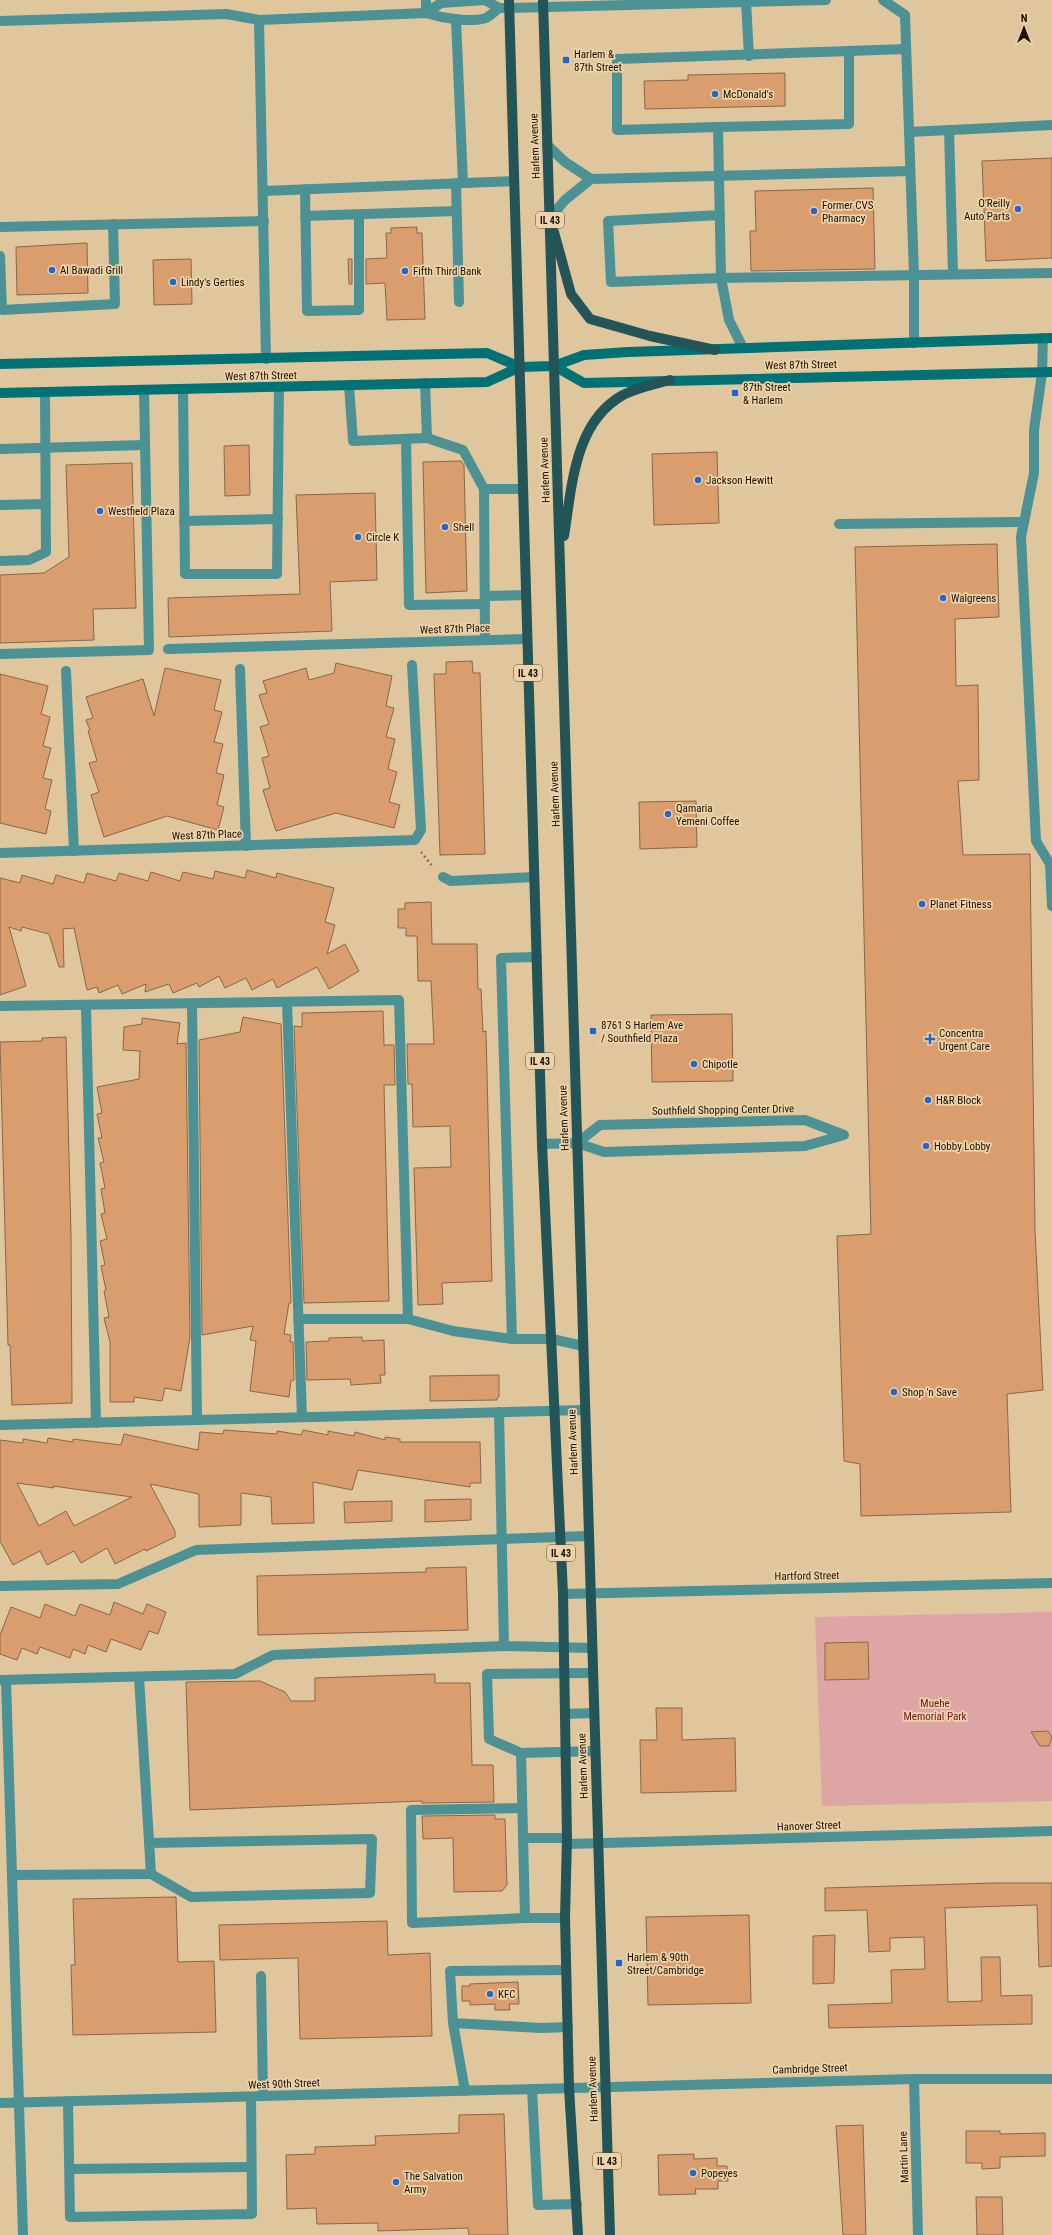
<svg xmlns="http://www.w3.org/2000/svg" width="1052" height="2235" font-family="'Roboto Condensed',sans-serif">
<rect width="100%" height="100%" fill="#dfc69d"/>
<polygon fill="#dda6a5" points="1052,1612 1052,1801 822,1806 815,1617"/>
<g fill="#da9e6e" stroke="#89664a" fill-rule="evenodd">
<polygon points="785,73 785,106 645,109 644,81 688,80 688,75"/>
<polygon points="1052,158 1052,258 986,261 982,161"/>
<polygon points="873,188 875,269 751,271 750,231 756,231 755,191"/>
<polygon points="417,227 417,233 422,233 425,319 387,320 385,283 366,284 366,259 387,258 386,233 391,233 391,228"/>
<polygon points="87,243 88,293 17,295 16,247"/>
<polygon points="191,259 192,304 154,305 153,260"/>
<polygon points="348,259 352,259 352,284 349,284"/>
<polygon points="249,445 250,495 225,496 224,446"/>
<polygon points="717,452 719,523 654,525 652,454"/>
<polygon points="461,461 464,465 467,591 426,593 423,462"/>
<polygon points="132,463 136,608 93,609 94,640 0,643 0,575 44,573 69,557 66,465"/>
<polygon points="375,493 377,580 330,582 332,631 169,637 168,598 300,594 296,495"/>
<polygon points="997,544 999,617 955,619 956,686 978,685 979,780 958,781 963,855 1030,854 1035,1230 1043,1390 1007,1394 1011,1512 861,1516 860,1464 844,1461 837,1236 871,1234 855,547"/>
<polygon points="472,661 473,673 480,673 485,854 440,855 434,674 446,674 446,662"/>
<polygon points="336,663 392,676 386,706 394,708 386,737 395,739 388,769 397,772 389,802 400,805 394,828 336,813 276,831 263,790 270,788 262,758 269,756 260,727 269,724 259,695 267,693 263,681 306,668 309,680 334,673"/>
<polygon points="165,668 221,680 214,710 222,712 214,742 223,744 216,773 224,775 217,805 224,807 218,830 167,816 104,837 91,795 99,792 89,763 97,761 88,731 90,730 86,720 93,718 86,697 143,679 154,716"/>
<polygon points="0,674 48,686 41,714 50,717 43,746 51,748 43,778 52,780 45,809 51,811 46,834 0,823"/>
<polygon points="696,801 697,847 640,849 639,802"/>
<polygon points="247,870 276,878 277,873 334,888 325,922 335,925 327,954 345,944 359,971 329,989 317,967 277,988 273,979 252,990 246,978 225,988 219,976 199,987 197,983 173,993 169,984 145,992 146,984 122,994 118,985 99,993 97,987 87,990 74,928 63,929 64,967 59,967 49,934 22,927 21,931 9,927 26,986 0,995 0,878 20,883 22,875 53,884 56,875 84,883 87,873 116,881 119,873 148,881 151,872 180,881 183,872 213,879 215,871 245,878"/>
<polygon points="431,902 432,944 477,944 478,989 481,989 483,1032 486,1031 492,1281 442,1283 443,1304 418,1305 414,1168 451,1167 450,1126 413,1127 412,1084 408,1084 407,1044 434,1044 431,981 418,981 417,936 406,936 406,928 398,928 398,909 405,909 405,903"/>
<polygon points="383,1011 384,1045 394,1045 395,1085 384,1085 389,1301 304,1303 294,1026 302,1027 302,1013"/>
<polygon points="732,1014 733,1081 652,1082 651,1015"/>
<polygon points="243,1017 281,1024 291,1303 289,1303 284,1334 291,1335 290,1342 293,1342 294,1380 291,1381 289,1397 250,1391 256,1341 250,1340 253,1326 202,1335 199,1040 240,1032"/>
<polygon points="142,1018 180,1023 177,1044 186,1043 190,1337 181,1391 165,1388 162,1401 134,1397 134,1402 110,1402 110,1342 104,1318 109,1317 104,1291 106,1290 101,1266 105,1265 100,1241 107,1239 101,1214 105,1213 101,1189 105,1188 100,1163 104,1162 98,1138 102,1138 97,1114 102,1113 97,1087 139,1079 140,1051 123,1050 124,1027 142,1024"/>
<polygon points="66,1037 71,1235 72,1403 12,1405 10,1345 8,1345 0,1042 42,1041 42,1038"/>
<polygon points="362,1337 362,1341 384,1340 385,1375 380,1375 381,1383 351,1385 350,1379 307,1380 306,1342 329,1341 329,1338"/>
<polygon points="499,1375 499,1397 497,1398 497,1400 430,1401 430,1376"/>
<path d="M224,1430l53,4v-3l24,4 2,-5 25,5v-4l26,5 1,-4 30,8v-3l15,2v3h80l1,41h-11v4l-112,-17 -6,20 -39,-8 1,41 -42,1 -1,-27 -30,-4v32l-42,2v-33l-49,-10 25,47v6l-29,14 -1,-2 -30,15 -8,-16 -26,15 -7,-12 -27,14 -7,-14 -27,14 -13,-24v-101l23,3v-4l24,4 1,-5 25,4v-3l48,6 3,-11 74,16 2,-18 23,2zM17,1483l37,5 -1,-2 79,11 -58,29 -8,-15 -27,15z"/>
<polygon points="471,1499 471,1520 425,1522 425,1500"/>
<polygon points="392,1501 392,1521 345,1523 344,1502"/>
<polygon points="466,1567 468,1630 258,1635 257,1576 426,1572 426,1568"/>
<polygon points="114,1602 143,1614 147,1604 166,1612 158,1634 149,1631 141,1650 111,1639 106,1652 88,1645 85,1654 73,1649 70,1658 40,1647 37,1654 22,1648 17,1660 0,1654 0,1635 11,1607 40,1618 45,1604 75,1616 80,1604 110,1615"/>
<polygon points="868,1642 869,1679 825,1680 825,1643"/>
<polygon points="435,1674 435,1683 470,1683 472,1765 493,1765 494,1802 422,1803 422,1801 190,1810 186,1682 260,1681 285,1692 291,1701 315,1701 315,1678"/>
<polygon points="656,1708 682,1708 682,1740 735,1738 736,1791 641,1793 640,1740 657,1740"/>
<polygon points="1048,1731 1052,1737 1049,1746 1040,1746 1031,1732"/>
<polygon points="495,1815 495,1819 505,1819 507,1885 502,1891 454,1892 453,1838 423,1839 422,1816"/>
<polygon points="994,1883 1052,1883 1052,1966 1039,1967 1037,1905 945,1908 948,2002 982,2001 981,1957 1000,1957 1001,1996 1032,1995 1032,2024 829,2028 828,2005 892,2003 891,1970 925,1969 924,1937 890,1938 890,1951 869,1952 867,1910 825,1911 825,1888"/>
<polygon points="176,1897 178,1962 214,1961 216,2032 73,2035 71,1965 75,1965 73,1899"/>
<polygon points="749,1915 751,2003 648,2005 646,1917"/>
<polygon points="387,1921 388,1955 430,1953 432,2036 300,2039 298,1958 220,1960 219,1925"/>
<polygon points="835,1935 834,1983 813,1984 813,1936"/>
<polygon points="518,1982 519,2004 509,2004 510,2010 495,2010 495,2004 470,2005 470,2001 462,2001 462,1986 470,1986 470,1984"/>
<polygon points="504,2114 508,2235 469,2235 468,2228 378,2231 378,2223 317,2224 316,2208 287,2209 286,2155 315,2154 315,2147 376,2145 375,2136 459,2133 459,2115"/>
<polygon points="863,2125 866,2235 843,2235 836,2126"/>
<polygon points="966,2131 1000,2131 1000,2134 1045,2133 1045,2156 1000,2157 1000,2168 982,2169 982,2163 966,2163"/>
<polygon points="694,2154 694,2159 717,2158 717,2166 727,2166 728,2181 718,2181 718,2189 695,2189 696,2194 659,2195 658,2155"/>
<polygon points="976,2197 1002,2197 1003,2235 977,2235"/>
</g>
<g fill="none" stroke-linecap="round" stroke-linejoin="round">
<polyline stroke="#867457" stroke-width="2.5" stroke-dasharray="2 3" stroke-linecap="butt" points="421,852 433,867"/>
<g stroke="#4c9194" stroke-width="10">
<polyline points="426,0 426,13"/>
<polyline points="883,0 905,15 914,275 914,343"/>
<polyline points="746,2 749,56"/>
<polyline points="426,13 441,3 485,0 499,8 509,8 826,0"/>
<polyline points="456,19 463,183"/>
<path d="M259,20l167,-7c16,5 44,10 60,5 4,-2 9,-7 13,-10"/>
<polyline points="0,21 226,14 259,20 266,359"/>
<polyline points="849,51 906,49"/>
<polyline points="718,127 849,124 849,51 617,59 617,130 718,127 721,278 611,282 608,221 720,215"/>
<polyline points="949,130 953,274"/>
<polyline points="909,132 1052,125"/>
<polyline points="547,145 565,162 591,179 910,171"/>
<polyline points="456,183 459,302"/>
<polyline points="305,189 307,311 359,310 359,215"/>
<polyline points="263,191 514,181"/>
<polyline points="305,216 456,211"/>
<polyline points="550,218 565,200 591,179"/>
<polyline points="0,227 264,221"/>
<polyline points="0,256 2,310 115,304 113,224"/>
<polyline points="1043,338 1042,373 1034,430 1034,473 1021,537 1036,841 1050,864 1052,906"/>
<polyline points="743,348 729,320 721,278 1052,273"/>
<polyline points="349,385 353,441 427,438 425,383"/>
<polyline points="183,390 185,574 277,574 279,388"/>
<polyline points="427,438 463,450 484,489 485,640"/>
<polyline points="406,439 409,605 485,604"/>
<polyline points="0,449 145,445"/>
<polyline points="484,489 523,489"/>
<polyline points="0,505 46,504"/>
<polyline points="184,521 278,519"/>
<polyline points="839,524 1024,522"/>
<polyline points="0,561 29,560 46,552 45,392"/>
<polyline points="485,596 526,595"/>
<polyline points="0,654 149,650 144,390"/>
<polyline points="542,1144 577,1143 604,1152 805,1146 844,1135 805,1120 600,1125 577,1143"/>
<polyline points="499,1412 504,1646 592,1648"/>
<polyline points="593,1673 487,1674 489,1739 521,1753 595,1751"/>
<polyline points="0,1680 235,1674 273,1655 504,1646"/>
<polyline points="565,1714 594,1713"/>
<polyline points="521,1753 525,1918 565,1918"/>
<polyline points="522,1808 411,1810 412,1923 525,1918"/>
<polyline points="523,1838 567,1838"/>
<polyline points="149,1843 372,1839 370,1893 191,1897 151,1874"/>
<polyline points="13,1875 151,1874 139,1677"/>
<polyline points="566,1970 450,1971 453,2023 541,2028 568,2027"/>
<polyline points="261,1976 263,2096"/>
<polyline points="453,2023 465,2091"/>
<polyline points="532,2089 538,2205 577,2204"/>
<polyline points="68,2101 70,2217 252,2214 251,2097"/>
<polyline points="70,2169 251,2167"/>
</g>
<g stroke="#4c9194" stroke-width="10">
<polyline points="168,649 527,639"/>
<polyline points="240,669 246,846"/>
<polyline points="66,671 74,851"/>
<polyline points="0,853 415,840 421,830 412,665"/>
<polyline points="443,877 451,881 534,877"/>
<polyline points="287,1002 302,1417"/>
<polyline points="192,1004 197,1420"/>
<polyline points="0,1006 399,1000 408,1319 453,1331 512,1339 552,1339 583,1346"/>
<polyline points="86,1006 96,1423"/>
<polyline points="298,1319 408,1319"/>
<polyline points="512,1339 501,958 537,957"/>
<polyline points="0,1425 584,1410"/>
<polyline points="0,1586 118,1584 196,1550 588,1536"/>
<polyline points="563,1594 1052,1583"/>
<polyline points="6,1680 23,2235"/>
<polyline points="567,1844 1052,1831"/>
<polyline points="914,2079 918,2235"/>
<polyline points="0,2103 914,2079 1052,2079"/>
</g>
<g stroke="#007175" stroke-width="10">
<polyline points="0,364 487,353 520,367"/>
<polyline points="554,366 584,383 1052,372"/>
<polyline points="0,393 487,382 520,367 554,366 584,355 628,352 1052,338"/>
</g>
<g stroke="#235457" stroke-width="10">
<polyline points="509,0 542,1144 563,1594 567,1838 565,1918 569,2088 578,2235"/>
<polyline points="543,0 610,2235"/>
<polyline points="554,232 571,294 590,319 650,336 715,350"/>
<path d="M564,536c8,-49 10,-114 59,-141 14,-7 32,-11 47,-15"/>
</g>
</g>
<g fill="#2167d2" stroke="#ecd3aa" stroke-width="1.5">
<rect x="562" y="56" width="8" height="8" rx="2"/>
<circle cx="715" cy="94" r="4"/>
<circle cx="1018" cy="209" r="4"/>
<circle cx="814" cy="211" r="4"/>
<circle cx="52" cy="270" r="4"/>
<circle cx="405" cy="271" r="4"/>
<circle cx="173" cy="282" r="4"/>
<rect x="731" y="389" width="8" height="8" rx="2"/>
<circle cx="698" cy="480" r="4"/>
<circle cx="100" cy="511" r="4"/>
<circle cx="445" cy="527" r="4"/>
<circle cx="358" cy="537" r="4"/>
<circle cx="943" cy="598" r="4"/>
<circle cx="668" cy="814" r="4"/>
<circle cx="922" cy="904" r="4"/>
<rect x="589" y="1027" width="8" height="8" rx="2"/>
<path d="M928 1033h4v4h4v4h-4v4h-4v-4h-4v-4h4z"/>
<circle cx="694" cy="1064" r="4"/>
<circle cx="928" cy="1100" r="4"/>
<circle cx="926" cy="1146" r="4"/>
<circle cx="894" cy="1392" r="4"/>
<rect x="615" y="1959" width="8" height="8" rx="2"/>
<circle cx="490" cy="1994" r="4"/>
<circle cx="693" cy="2173" r="4"/>
<circle cx="396" cy="2182" r="4"/>
</g>
<g text-anchor="middle" dominant-baseline="central" stroke-width="3.5" stroke-linejoin="round" paint-order="stroke">
<g fill="#ecd3aa" stroke="#594b35" stroke-width="1">
<rect x="536" y="212" width="28" height="16" rx="3"/>
<rect x="514" y="665" width="28" height="16" rx="3"/>
<rect x="526" y="1053" width="28" height="16" rx="3"/>
<rect x="547" y="1545" width="28" height="16" rx="3"/>
<rect x="593" y="2153" width="28" height="16" rx="3"/>
</g>
<g font-size="10" font-weight="bold" fill="#1a1103">
<text x="550" y="220">IL 43</text>
<text x="528" y="673">IL 43</text>
<text x="540" y="1061">IL 43</text>
<text x="561" y="1553">IL 43</text>
<text x="607" y="2161">IL 43</text>
</g>
<g font-size="11" fill="#1a1103" stroke="#ecd3aa" text-anchor="start">
<text x="574" y="54">Harlem &amp;<tspan x="574" dy="13">87th Street</tspan></text>
<text x="723" y="94">McDonald's</text>
<text x="1010" y="203" text-anchor="end">O'Reilly<tspan x="1010" dy="13">Auto Parts</tspan></text>
<text x="822" y="205">Former CVS<tspan x="822" dy="13">Pharmacy</tspan></text>
<text x="60" y="270">Al Bawadi Grill</text>
<text x="413" y="271">Fifth Third Bank</text>
<text x="181" y="282">Lindy's Gerties</text>
<text x="743" y="387">87th Street<tspan x="743" dy="13">&amp; Harlem</tspan></text>
<text x="706" y="480">Jackson Hewitt</text>
<text x="108" y="511">Westfield Plaza</text>
<text x="453" y="527">Shell</text>
<text x="366" y="537">Circle K</text>
<text x="951" y="598">Walgreens</text>
<text x="676" y="808">Qamaria<tspan x="676" dy="13">Yemeni Coffee</tspan></text>
<text x="930" y="904">Planet Fitness</text>
<text x="601" y="1025">8761 S Harlem Ave<tspan x="601" dy="13">/ Southfield Plaza</tspan></text>
<text x="939" y="1033">Concentra<tspan x="939" dy="13">Urgent Care</tspan></text>
<text x="702" y="1064">Chipotle</text>
<text x="936" y="1100">H&amp;R Block</text>
<text x="934" y="1146">Hobby Lobby</text>
<text x="902" y="1392">Shop 'n Save</text>
<text x="627" y="1957">Harlem &amp; 90th<tspan x="627" dy="13">Street/Cambridge</tspan></text>
<text x="498" y="1994">KFC</text>
<text x="701" y="2173">Popeyes</text>
<text x="404" y="2176">The Salvation<tspan x="404" dy="13">Army</tspan></text>
</g>
<g font-size="11" fill="#1a1103" stroke="#ecd3aa">
<text transform="translate(535 146) rotate(-92)">Harlem Avenue</text>
<text transform="translate(801 365) rotate(-1)">West 87th Street</text>
<text transform="translate(261 376) rotate(-1)">West 87th Street</text>
<text transform="translate(545 470) rotate(-92)">Harlem Avenue</text>
<text transform="translate(455 629) rotate(-2)">West 87th Place</text>
<text transform="translate(555 794) rotate(-92)">Harlem Avenue</text>
<text transform="translate(207 835) rotate(-2)">West 87th Place</text>
<text transform="translate(723 1110) rotate(-1)">Southfield Shopping Center Drive</text>
<text transform="translate(564 1118) rotate(-92)">Harlem Avenue</text>
<text transform="translate(573 1442) rotate(-92)">Harlem Avenue</text>
<text transform="translate(807 1576) rotate(-1)">Hartford Street</text>
<text transform="translate(583 1766) rotate(-92)">Harlem Avenue</text>
<text transform="translate(809 1826) rotate(-2)">Hanover Street</text>
<text transform="translate(810 2069) rotate(-2)">Cambridge Street</text>
<text transform="translate(284 2084) rotate(-2)">West 90th Street</text>
<text transform="translate(593 2089) rotate(-92)">Harlem Avenue</text>
<text transform="translate(904 2157) rotate(-92)">Martin Lane</text>
</g>
<g font-size="11" fill="#721421" stroke="#ecd3aa">
<text x="935" y="1703">Muehe<tspan x="935" dy="13">Memorial Park</tspan></text>
</g>
</g>
<g transform="translate(1024 28)" stroke="#ecd3aa" stroke-width="3" paint-order="stroke">
<path d="M0-3L7 15L0 10L-7 15Z" fill="#1a1103"/>
<text y="-6" font-size="11" font-weight="bold" text-anchor="middle" fill="#1a1103">N</text>
</g>
</svg>
